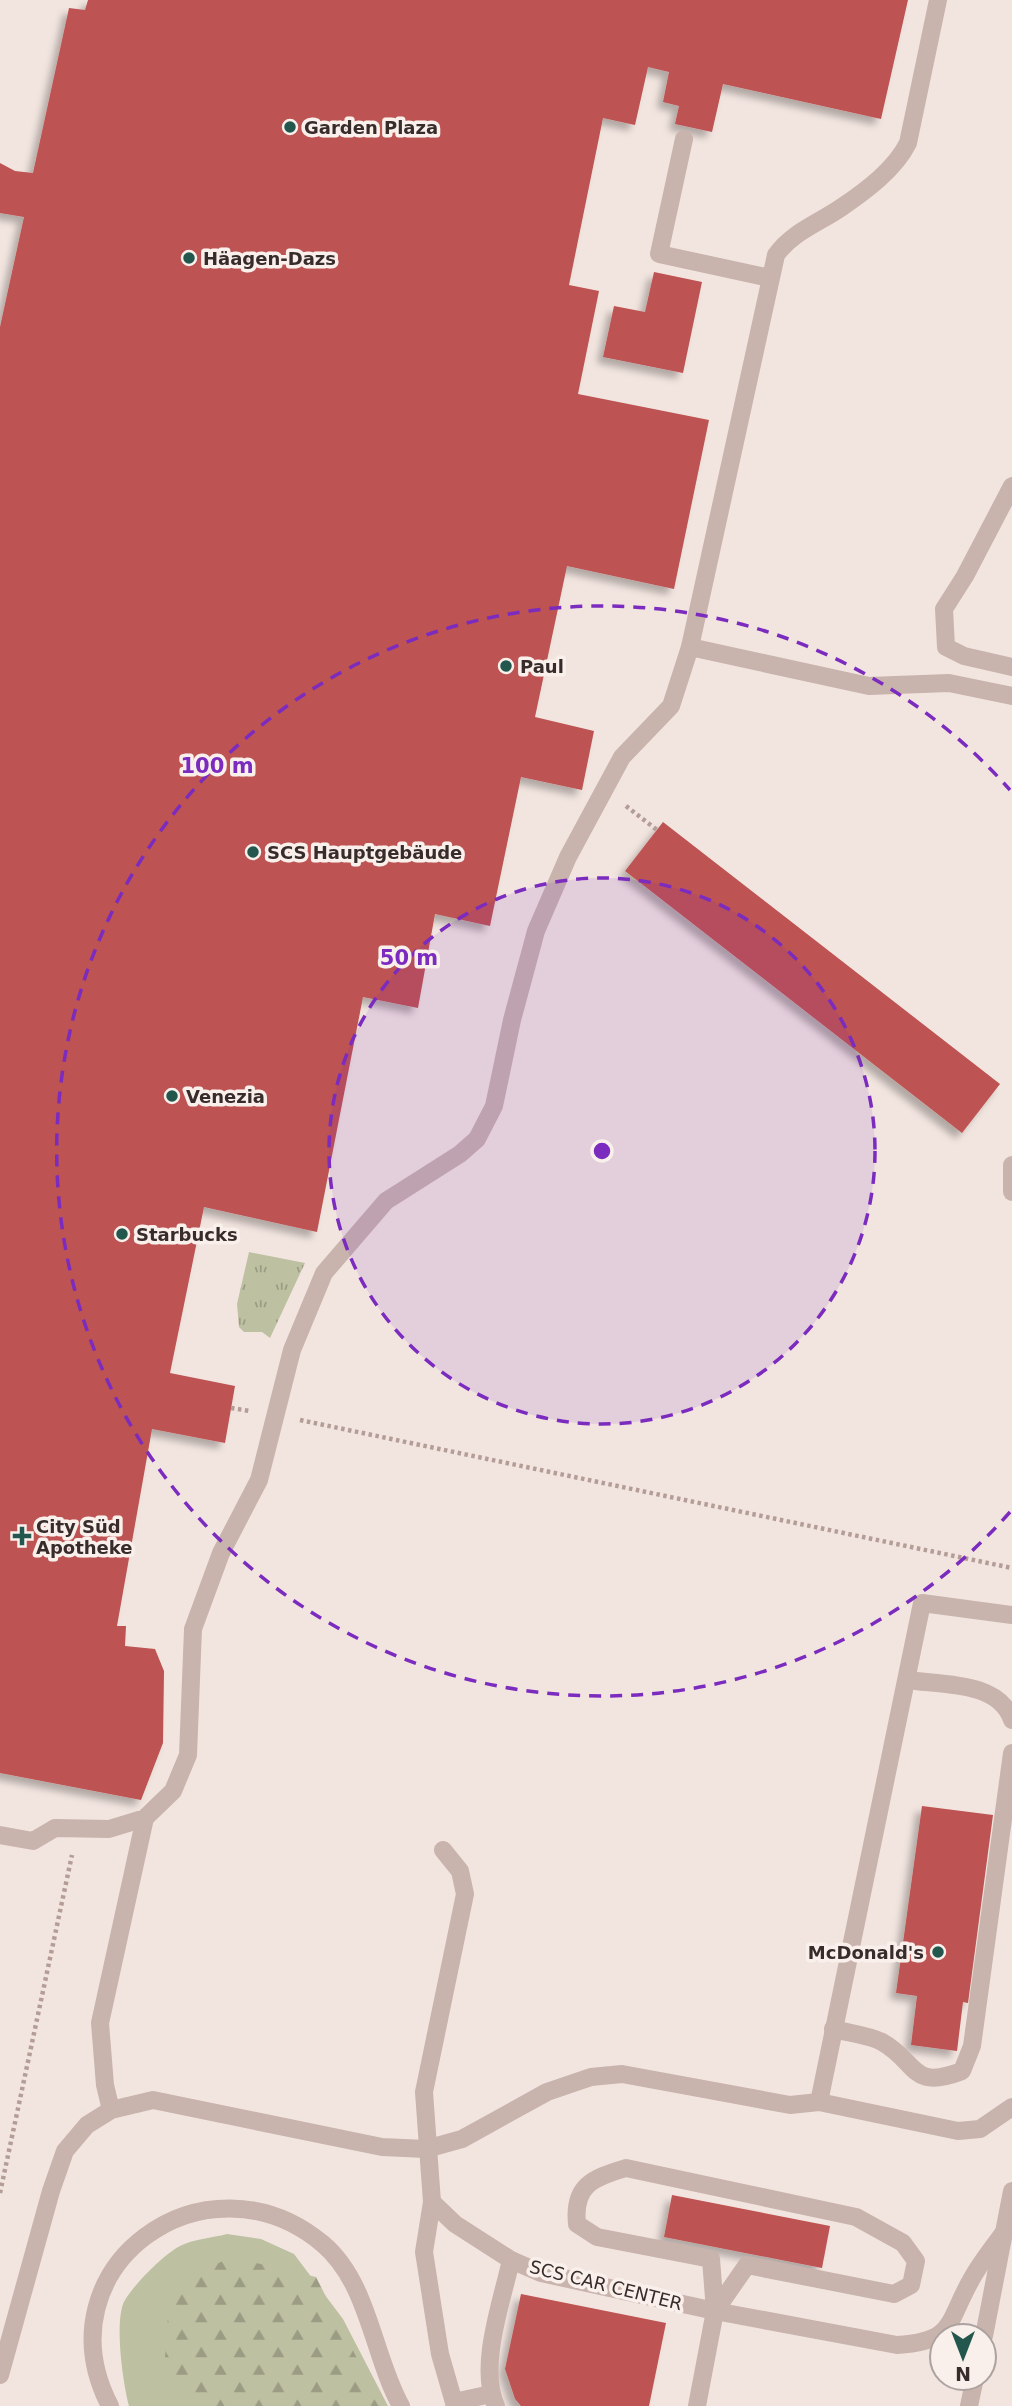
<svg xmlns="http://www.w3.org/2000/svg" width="1012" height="2406" font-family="'DejaVu Sans',sans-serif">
<defs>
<pattern id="forest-firs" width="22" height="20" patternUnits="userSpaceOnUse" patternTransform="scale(1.75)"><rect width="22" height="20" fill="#bdc0a1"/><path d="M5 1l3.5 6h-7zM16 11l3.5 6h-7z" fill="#9b9c83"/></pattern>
<pattern id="park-tufts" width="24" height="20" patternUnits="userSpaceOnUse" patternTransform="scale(1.75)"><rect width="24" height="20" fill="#bdc0a1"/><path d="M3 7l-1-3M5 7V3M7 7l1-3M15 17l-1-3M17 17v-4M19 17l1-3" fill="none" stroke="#9b9c83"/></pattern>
<filter id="shadow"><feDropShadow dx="-6" dy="6" stdDeviation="3.5" flood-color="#0004"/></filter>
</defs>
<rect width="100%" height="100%" fill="#f2e5e0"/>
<path fill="#bdc0a1" d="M227,2234l34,5 33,15 49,65 45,87h-259c-6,-23 -14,-79 -6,-102 7,-16 41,-50 57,-58 13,-7 32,-8 47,-12z"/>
<polygon fill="url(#forest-firs)" points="231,2257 316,2277 381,2406 190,2406 165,2358 170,2287"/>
<polygon fill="url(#park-tufts)" points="249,1252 305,1263 270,1338 262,1332 244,1332 239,1327 237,1304"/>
<g fill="#bd5352" filter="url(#shadow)">
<polygon points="88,0 908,0 881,119 723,84 712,132 675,124 679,106 663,102 669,72 648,67 635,125 603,118 569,285 599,291 578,394 709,420 674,589 567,566 535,717 594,731 582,790 521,777 490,926 435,914 418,1008 363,997 317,1232 204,1207 170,1373 235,1386 225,1443 152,1429 117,1626 126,1626 125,1646 155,1649 164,1671 163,1743 141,1800 0,1773 0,327 24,217 0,213 0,163 15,171 33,173 69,8 85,10"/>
<polygon points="654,272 702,282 683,373 603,357 614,306 645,312"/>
<polygon points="663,822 1000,1084 962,1133 625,871"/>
<polygon points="922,1806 993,1815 968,2003 963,2002 957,2051 911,2045 917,1996 896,1993"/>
<polygon points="672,2195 830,2226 822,2268 664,2237"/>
<polygon points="521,2294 666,2323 649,2406 521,2406 515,2399 505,2369"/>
</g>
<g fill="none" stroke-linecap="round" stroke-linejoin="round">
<g stroke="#b59d97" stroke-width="4.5" stroke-dasharray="3.5 3.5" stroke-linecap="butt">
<polyline points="626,806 657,830"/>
<polyline points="231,1408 250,1411"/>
<polyline points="300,1420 1012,1568"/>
<polyline points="0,2193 72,1855"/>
</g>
<g stroke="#c9b3ad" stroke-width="18">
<polyline points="684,139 659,254 770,278"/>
<polyline points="1012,486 965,576 944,609 946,647 964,656 1012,667"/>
<polyline points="690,647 869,686 949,683 1012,696"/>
<polyline points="1012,1165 1012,1192"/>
<path d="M907,1680c35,5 92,1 105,40"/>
<path d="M0,1835l33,6 22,-13 54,1 36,-11 28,-27 15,-36 5,-126 28,-76 38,-73 33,-130 32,-77 62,-72 74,-47 17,-15 17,-33 18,-86 24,-89 32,-74 54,-100 49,-51 19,-59 86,-392c16,-23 43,-32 66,-48 25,-17 53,-38 66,-64l30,-143"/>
<polyline points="443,1850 460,1871 465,1894 424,2092 432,2202 424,2252 440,2354 455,2406"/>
<path d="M833,2029c15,4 36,6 49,13 36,20 28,49 80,29l10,-25 40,-293"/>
<polyline points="819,2102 922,1603 1012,1615"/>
<polyline points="111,2110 105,2085 100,2023 145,1818"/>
<path d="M626,2168l230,49 47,26 13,18 -5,24 -17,9 -147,-29 -32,46 -4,-52 -114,-22 -20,-13c-4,-39 16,-46 49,-56z"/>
<polyline points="432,2202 455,2224 511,2260 541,2273 715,2311"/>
<polyline points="0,2375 51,2191 65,2151 87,2125 111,2110 153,2100 382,2147 426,2149 462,2139 547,2092 591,2077 622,2074 790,2105 819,2102 958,2131 980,2129 1012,2107"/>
<polyline points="454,2402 491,2394"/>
<path d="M496,2406c-18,-40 6,-104 15,-146"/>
<path d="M697,2406l18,-95 182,34c58,-3 50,-23 74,-65 9,-17 22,-33 34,-49"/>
</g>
<g stroke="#c9b3ad" stroke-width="18">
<polyline points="984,2336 1012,2191"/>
<path d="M110,2406c-72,-139 96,-260 213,-162 46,39 50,112 78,162"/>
<polyline points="969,2406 975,2378"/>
</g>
</g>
<circle cx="602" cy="1151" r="273" fill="#7b2cbf" fill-opacity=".12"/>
<g fill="none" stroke="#7b2cbf" stroke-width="3.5" stroke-dasharray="12 9">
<circle cx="602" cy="1151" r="273"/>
<path d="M1010 1512A545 545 0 1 1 1010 790"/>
</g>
<g fill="#23574e" stroke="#f9f0ec" stroke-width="2.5">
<circle cx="290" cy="127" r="7"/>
<circle cx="189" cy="258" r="7"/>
<circle cx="506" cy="666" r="7"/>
<circle cx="253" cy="852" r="7"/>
<circle cx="172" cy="1096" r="7"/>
<circle cx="122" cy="1234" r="7"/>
<path d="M18.5 1525.5h7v7h7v7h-7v7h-7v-7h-7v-7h7z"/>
<circle cx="938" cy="1952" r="7"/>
</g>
<g text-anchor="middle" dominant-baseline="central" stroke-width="7" stroke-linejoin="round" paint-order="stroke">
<g font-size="18" font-weight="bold" fill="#382c2b" stroke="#f9f0ec" text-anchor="start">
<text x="304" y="127">Garden Plaza</text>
<text x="203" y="258">Häagen-Dazs</text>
<text x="520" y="666">Paul</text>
<text x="267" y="852">SCS Hauptgebäude</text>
<text x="186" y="1096">Venezia</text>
<text x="136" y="1234">Starbucks</text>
<text x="36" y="1526">City Süd<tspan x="36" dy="21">Apotheke</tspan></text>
<text x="924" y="1952" text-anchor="end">McDonald's</text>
</g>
<g font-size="18" fill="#382c2b" stroke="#f9f0ec">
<text transform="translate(606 2285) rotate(14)">SCS CAR CENTER</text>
</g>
</g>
<circle cx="602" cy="1151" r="10" fill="#7b2cbf" stroke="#f9f0ec" stroke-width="3.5"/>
<g font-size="21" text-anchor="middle" font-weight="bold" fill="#7b2cbf" stroke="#f9f0ec" stroke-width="7" stroke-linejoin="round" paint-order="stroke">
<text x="217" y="773">100 m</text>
<text x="409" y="965">50 m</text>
</g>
<g transform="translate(963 2357) rotate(180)"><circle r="33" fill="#f9f0ec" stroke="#aca29f" stroke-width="2"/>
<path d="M0-5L12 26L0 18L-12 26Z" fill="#23574e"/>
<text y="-10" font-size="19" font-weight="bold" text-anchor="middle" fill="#382c2b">N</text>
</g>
</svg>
